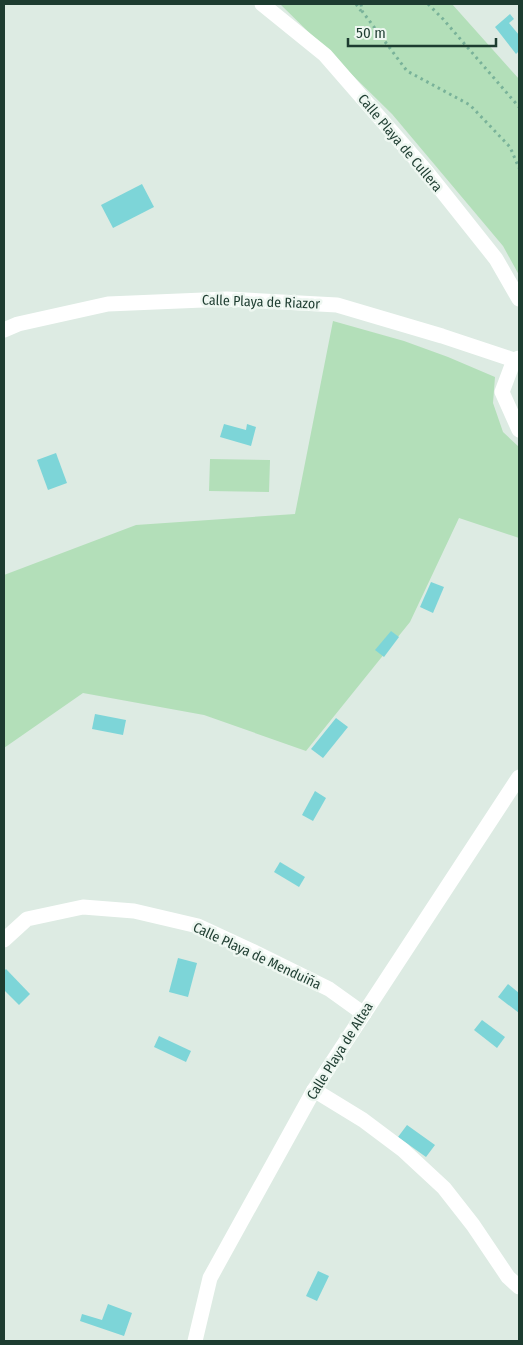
<svg xmlns="http://www.w3.org/2000/svg" width="523" height="1345" font-family="'Fira Sans Condensed',sans-serif">
<rect width="100%" height="100%" fill="#ddebe3"/>
<g fill="#b3dfb9">
<polygon points="280,4 452,4 519,79 519,275 503,246 392,114"/>
<polygon points="333,321 404,341 448,357 495,377 493,403 503,432 519,447 519,538 459,518 410,622 306,751 204,715 83,693 4,748 4,575 136,525 295,514"/>
<polygon points="210,459 270,460 269,492 209,491"/>
</g>
<g fill="#7dd5d8">
<polygon points="510,14 514,19 509,23 519,35 519,51 516,54 495,27"/>
<polygon points="142,184 154,207 113,228 101,205"/>
<polygon points="224,424 246,430 247,424 256,427 251,446 220,437"/>
<polygon points="56,453 67,483 48,490 37,460"/>
<polygon points="431,582 444,587 433,613 420,607"/>
<polygon points="391,631 399,637 384,657 375,650"/>
<polygon points="95,714 126,720 123,735 92,729"/>
<polygon points="336,718 348,727 323,758 311,749"/>
<polygon points="315,791 326,798 313,821 302,815"/>
<polygon points="280,862 305,877 299,887 274,872"/>
<polygon points="178,958 197,963 188,997 169,992"/>
<polygon points="6,969 30,994 19,1005 4,990 4,971"/>
<polygon points="508,984 519,993 519,1013 498,997"/>
<polygon points="482,1020 505,1037 497,1048 474,1030"/>
<polygon points="159,1036 191,1051 186,1062 154,1047"/>
<polygon points="407,1125 435,1145 426,1157 398,1137"/>
<polygon points="318,1271 329,1276 317,1301 306,1296"/>
<polygon points="108,1304 132,1313 124,1336 80,1321 82,1314 102,1320"/>
</g>
<g fill="none" stroke-linecap="round" stroke-linejoin="round">
<g stroke="#79b299" stroke-width="3" stroke-dasharray="2.5 4" stroke-linecap="butt">
<polyline points="356,4 361,11"/>
<polyline points="361,4 362,11 407,71 470,105 510,147 519,168"/>
<polyline points="428,4 443,19 519,107"/>
</g>
<g stroke="#fff" stroke-width="15">
<polyline points="262,4 325,55 426,171 496,259 519,299"/>
<polyline points="4,330 18,324 108,304 227,299 337,305 442,336 514,360"/>
<polyline points="519,358 514,360 502,392 519,430"/>
<polyline points="4,940 27,919 83,907 134,911 198,926 252,951 329,989 364,1014"/>
<polyline points="314,1090 363,1120 403,1150 444,1188 473,1225 508,1277 519,1287"/>
<polyline points="195,1341 210,1278 314,1090 519,777"/>
</g>
</g>
<g text-anchor="middle" dominant-baseline="central" stroke-width="5" stroke-linejoin="round" paint-order="stroke">
<g font-size="14" fill="#1d3c30" stroke="#eef7f1">
<text transform="translate(400 143) rotate(50)">Calle Playa de Cullera</text>
<text transform="translate(261 302) rotate(2)">Calle Playa de Riazor</text>
<text transform="translate(257 956) rotate(25)">Calle Playa de Menduiña</text>
<text transform="translate(340 1051) rotate(-58)">Calle Playa de Altea</text>
</g>
</g>
<rect width="523" height="1345" fill="none" stroke="#1d3c30" stroke-width="10"/>
<path d="M348 38v8h148v-8" fill="none" stroke="#1d3c30" stroke-width="2.5"/>
<text x="356" y="38" font-size="15" fill="#1d3c30" stroke="#eef7f1" stroke-width="4" paint-order="stroke">50 m</text>
</svg>
